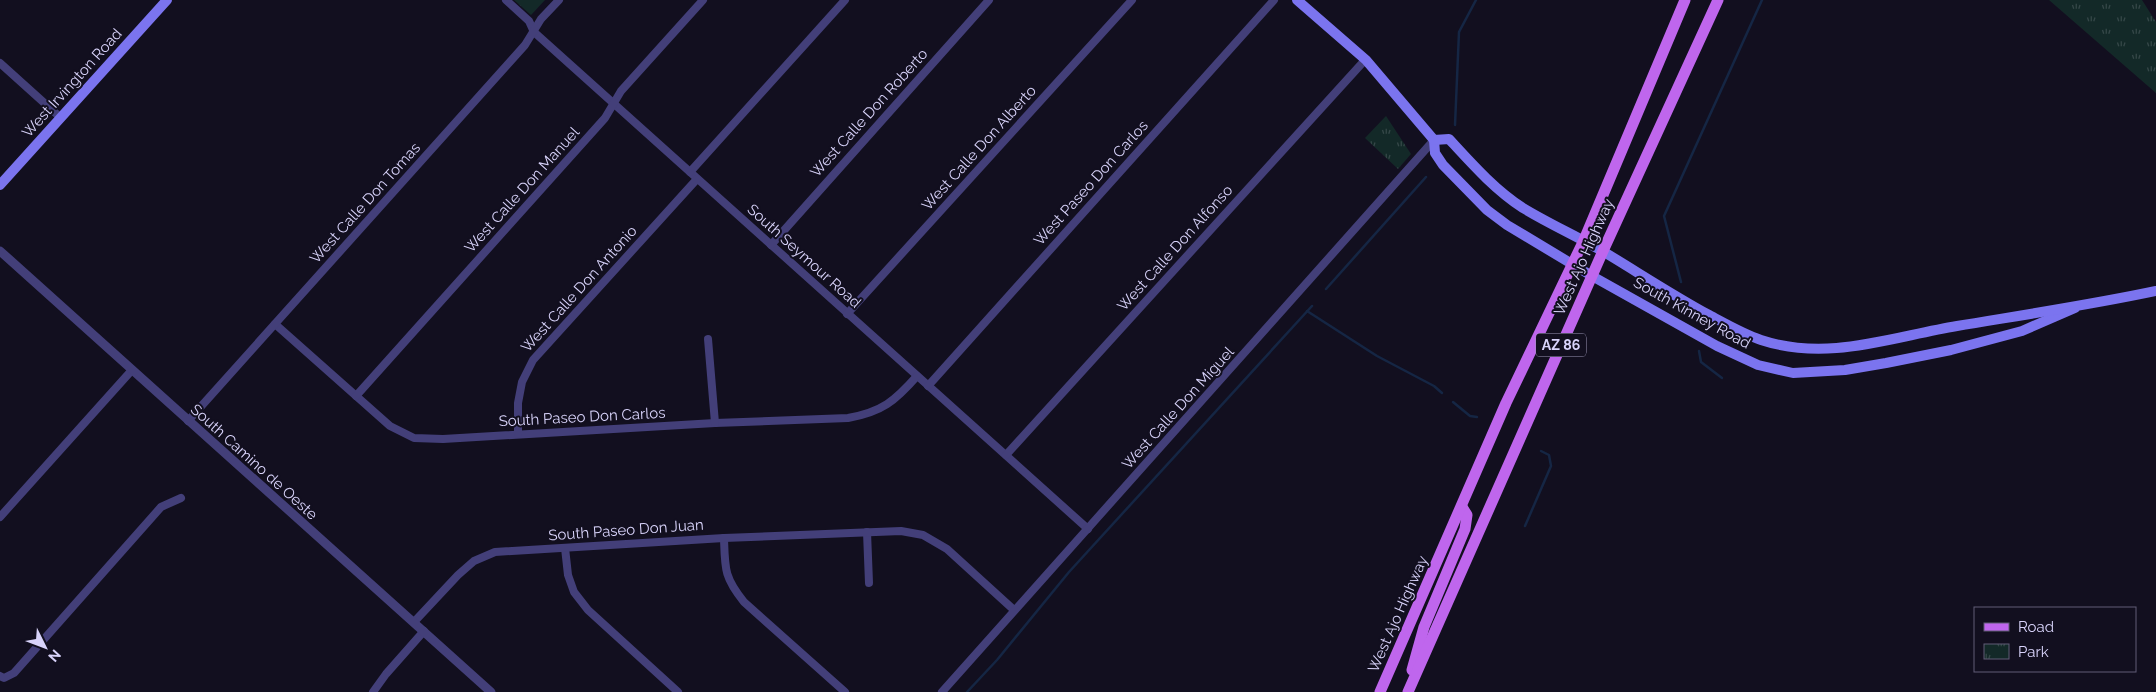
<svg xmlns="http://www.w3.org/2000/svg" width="2156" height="692" font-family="Raleway,sans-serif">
<defs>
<pattern id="park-tufts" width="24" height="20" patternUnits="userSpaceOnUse" patternTransform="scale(1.25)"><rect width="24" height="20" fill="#132928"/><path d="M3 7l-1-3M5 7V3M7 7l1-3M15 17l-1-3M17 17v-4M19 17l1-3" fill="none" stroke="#354748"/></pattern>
</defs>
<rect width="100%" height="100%" fill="#120f1f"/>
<g fill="url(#park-tufts)">
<polygon points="514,0 545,0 531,15"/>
<polygon points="2049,0 2142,0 2156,22 2156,93"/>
<polygon points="1386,116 1411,154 1398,169 1365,138"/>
</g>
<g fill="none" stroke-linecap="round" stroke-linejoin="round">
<g stroke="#152644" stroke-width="2.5">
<polyline points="1455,125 1459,32 1476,0"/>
<polyline points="1681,282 1664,216 1762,0"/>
<polyline points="1326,289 1426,177"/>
<polyline points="1307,311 1377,356 1434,386 1442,393"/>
<polyline points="1699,351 1701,362 1722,378"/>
<polyline points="1453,402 1470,416 1477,417"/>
<polyline points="1525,526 1551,466 1549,455 1541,451"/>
<polyline points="967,692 997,660 1069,572 1312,306"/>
</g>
<g stroke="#433f79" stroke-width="8">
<polyline points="506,0 529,21 534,32 1088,529"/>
<polyline points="0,63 61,118"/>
<polyline points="690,172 845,0"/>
<polyline points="771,245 989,0"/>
<polyline points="847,314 1132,0"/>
<path d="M275,324l115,102 24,12 29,1 272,-16 133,-5c34,-6 47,-17 69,-42"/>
<polyline points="708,339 715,423"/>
<polyline points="928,386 1274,0"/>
<polyline points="356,396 605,118 621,91 703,0"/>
<polyline points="188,421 525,45 541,19 559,0"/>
<polyline points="518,434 518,403 522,382 533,360 697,179"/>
<polyline points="1006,455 1365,60"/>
<polyline points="0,517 132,370"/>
<polyline points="867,532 869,583"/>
<path d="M724,538c1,31 0,39 20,64l101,90"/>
<polyline points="565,548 568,575 574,592 588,610 678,692"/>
<polyline points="414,622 458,575 474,561 495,552 724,538 901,531 923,535 947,549 1014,610"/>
<polyline points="0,676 4,678 14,673 161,507 181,498"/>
<polyline points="373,692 386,674 424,631"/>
<polyline points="942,692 1434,140"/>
</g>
<polyline stroke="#433f79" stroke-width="9" points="0,251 491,692"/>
<g stroke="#7b74ef" stroke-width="10">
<polyline points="1297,0 1366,60 1434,140 1435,153 1443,165 1487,210 1507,225 1592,276 1717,346 1758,365 1793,373 1845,370 1886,363 1951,350 2022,331 2075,308"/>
<path d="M1434,140l15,-1c23,25 46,51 74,69 28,17 58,30 86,47 33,20 65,41 100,60 17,9 34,19 52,25 67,22 130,-3 196,-14 66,-11 133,-21 199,-35"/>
<polyline points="0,185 167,0"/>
</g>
<g stroke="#bf66ed" stroke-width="11">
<polyline points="1412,670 1424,627 1465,529 1467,515 1462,507"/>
<polyline points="1380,692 1506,403 1584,240 1685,0"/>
<polyline points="1408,692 1603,251 1718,0"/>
</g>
</g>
<g text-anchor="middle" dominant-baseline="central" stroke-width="4" stroke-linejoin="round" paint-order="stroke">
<rect fill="#120f1f" stroke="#9d98b8" stroke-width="1" x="1536" y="333.5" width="50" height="23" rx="4"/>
<g font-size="14" font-weight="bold" fill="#d8d3fa">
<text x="1561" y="345">AZ 86</text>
</g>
<g font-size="15" fill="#d8d3fa" stroke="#120f1f">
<text transform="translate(72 83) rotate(-48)">West Irvington Road</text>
<text transform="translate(869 113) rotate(-48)">West Calle Don Roberto</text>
<text transform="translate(979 148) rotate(-48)">West Calle Don Alberto</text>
<text transform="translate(1091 183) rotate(-48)">West Paseo Don Carlos</text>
<text transform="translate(522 190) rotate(-48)">West Calle Don Manuel</text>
<text transform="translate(365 203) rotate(-48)">West Calle Don Tomas</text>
<text transform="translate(1175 248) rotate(-48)">West Calle Don Alfonso</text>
<text transform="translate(804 256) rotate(42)">South Seymour Road</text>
<text transform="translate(1584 257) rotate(-66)">West Ajo Highway</text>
<text transform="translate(579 289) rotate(-48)">West Calle Don Antonio</text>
<text transform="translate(1692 313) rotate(29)">South Kinney Road</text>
<text transform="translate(1178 408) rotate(-48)">West Calle Don Miguel</text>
<text transform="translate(582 417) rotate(-3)">South Paseo Don Carlos</text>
<text transform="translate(254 462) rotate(42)">South Camino de Oeste</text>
<text transform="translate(626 530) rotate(-4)">South Paseo Don Juan</text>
<text transform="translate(1398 614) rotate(-66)">West Ajo Highway</text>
</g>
</g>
<rect x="1974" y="607" width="162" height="65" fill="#120f1f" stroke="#615d77"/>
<rect x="1984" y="623" width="25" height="8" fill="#bf66ed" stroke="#615d77"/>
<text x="2018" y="632" font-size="15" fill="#d8d3fa">Road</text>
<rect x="1984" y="644" width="25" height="15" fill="url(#park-tufts)" stroke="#615d77"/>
<text x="2018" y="657" font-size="15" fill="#d8d3fa">Park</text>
<g transform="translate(45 647) rotate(132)" stroke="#120f1f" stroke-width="4" paint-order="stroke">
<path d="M0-4L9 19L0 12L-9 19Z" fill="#d8d3fa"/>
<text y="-8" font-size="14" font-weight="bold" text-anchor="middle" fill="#d8d3fa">N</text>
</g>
</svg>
